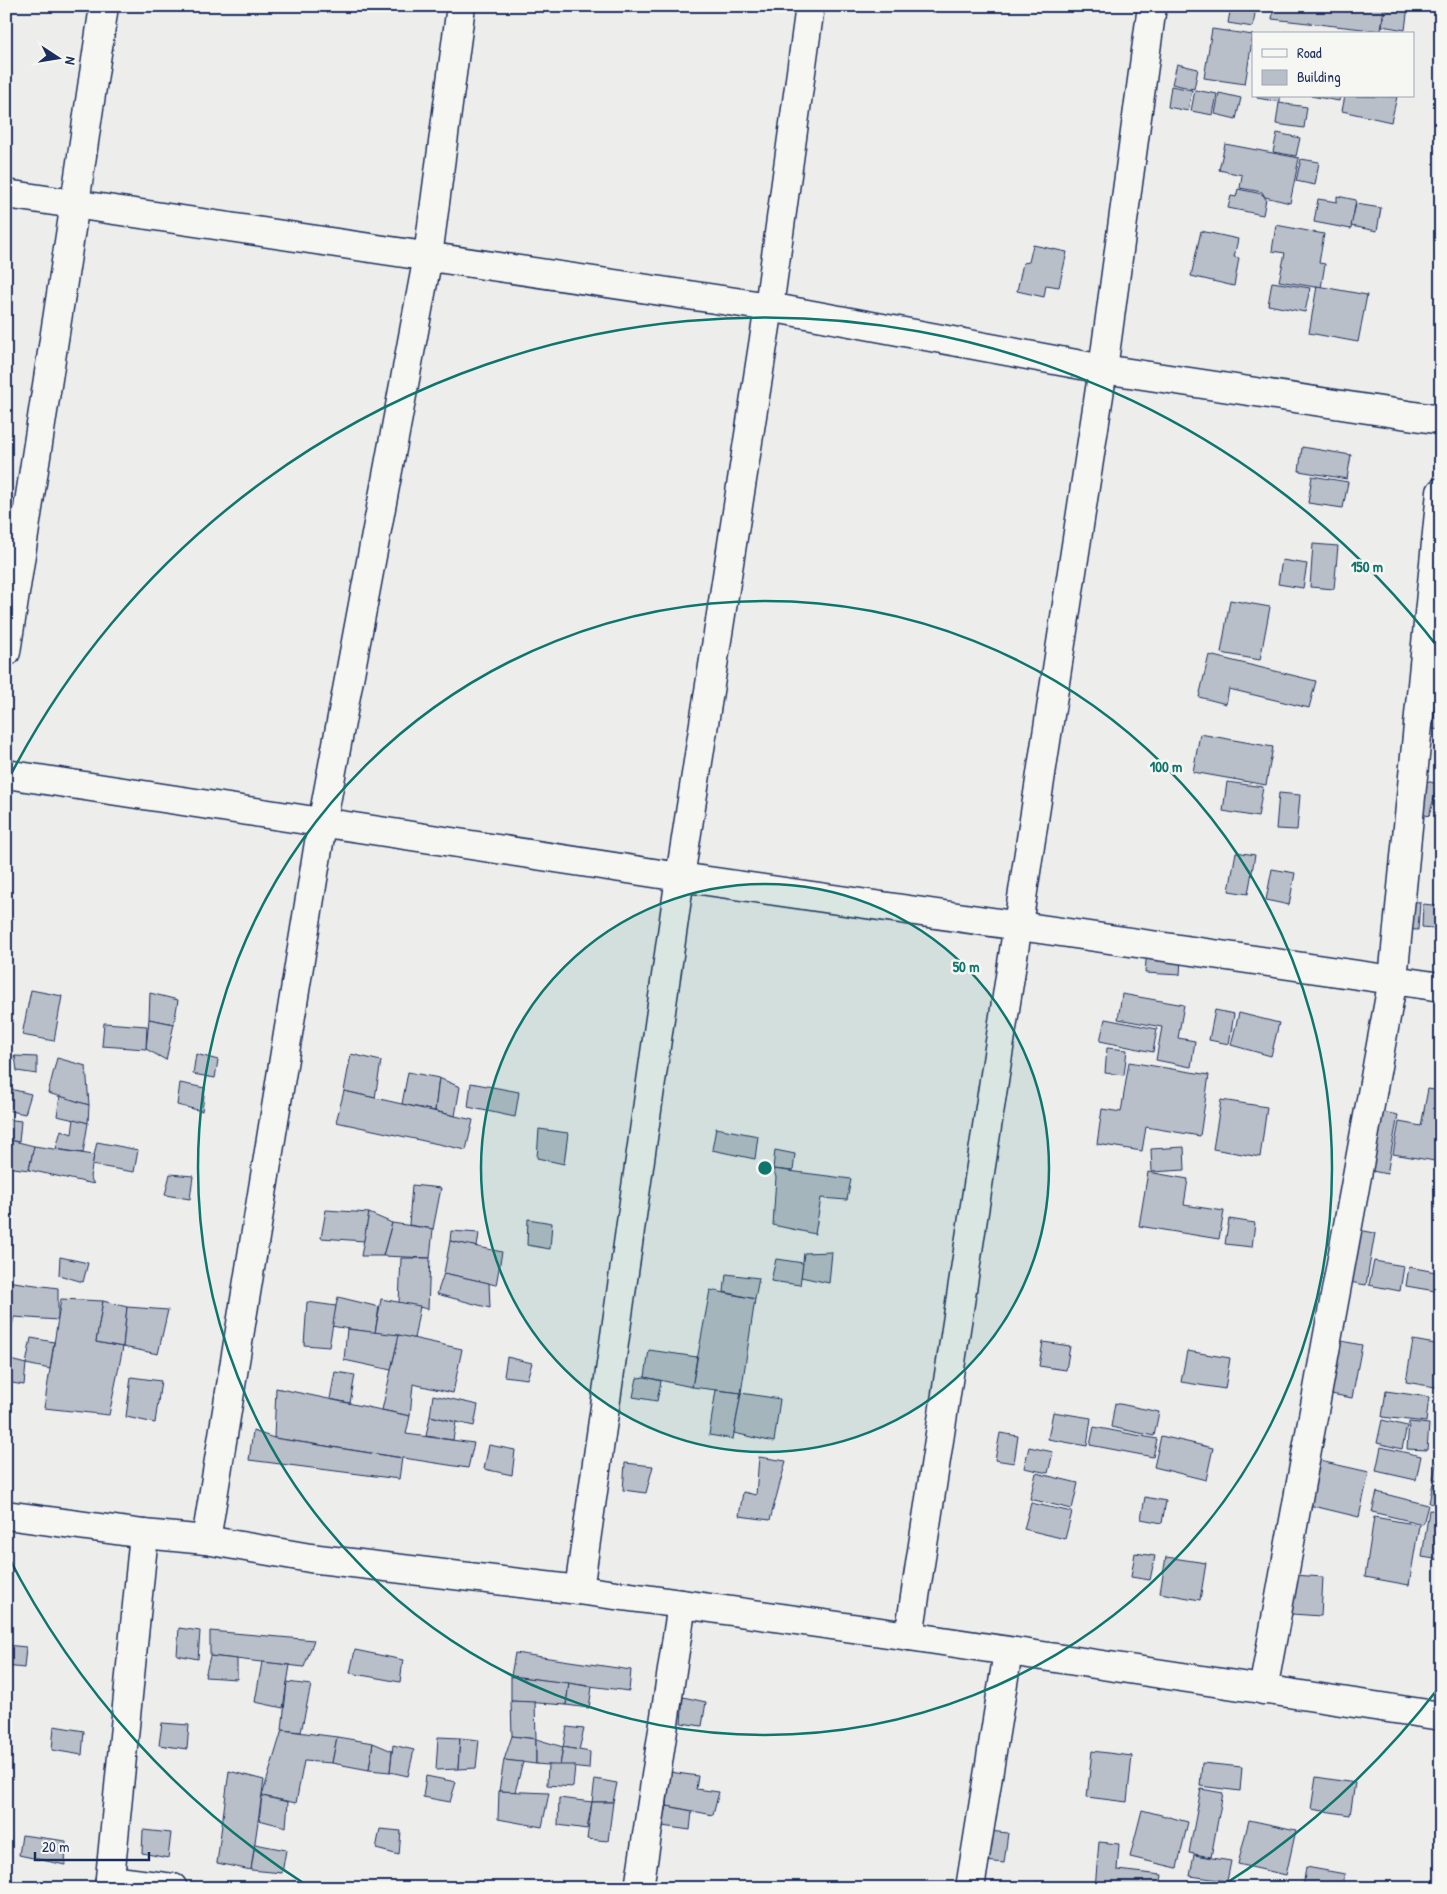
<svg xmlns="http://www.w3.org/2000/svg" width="1447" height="1894" font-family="'Patrick Hand',sans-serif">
<rect width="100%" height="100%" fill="#edeeec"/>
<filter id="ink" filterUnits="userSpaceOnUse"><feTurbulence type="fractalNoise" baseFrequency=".02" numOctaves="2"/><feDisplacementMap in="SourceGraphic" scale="10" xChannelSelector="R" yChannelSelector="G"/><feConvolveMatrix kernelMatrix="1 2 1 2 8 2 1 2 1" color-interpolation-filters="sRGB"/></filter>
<g filter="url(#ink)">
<g fill="#b9bfc8" stroke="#1b2f5e">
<polygon points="1231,6 1256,6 1253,27 1228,23"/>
<polygon points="1274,6 1384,6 1381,31 1272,19"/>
<polygon points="1386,6 1408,6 1405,30 1382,26"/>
<polygon points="1212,29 1253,35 1245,84 1204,78"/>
<polygon points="1177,64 1198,69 1194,89 1172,84"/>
<polygon points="1171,86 1192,90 1188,111 1168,107"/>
<polygon points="1195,90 1217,94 1213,115 1191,111"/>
<polygon points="1219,93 1241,98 1236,119 1215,114"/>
<polygon points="1257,96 1280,96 1280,102 1257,98"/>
<polygon points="1311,96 1340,96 1339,101"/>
<polygon points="1345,96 1397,97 1391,122 1342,111"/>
<polygon points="1279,103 1307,107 1304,128 1276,124"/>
<polygon points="1277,133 1300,138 1296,156 1273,152"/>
<polygon points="1225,144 1299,158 1290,203 1265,197 1262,192 1240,188 1242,175 1219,170"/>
<polygon points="1301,159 1319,162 1315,185 1296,181"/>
<polygon points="1238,189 1262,194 1266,199 1263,215 1228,208 1231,196 1236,197"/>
<polygon points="1337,196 1356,200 1351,229 1314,222 1318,199 1337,202"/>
<polygon points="1356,204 1381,208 1377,231 1351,226"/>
<polygon points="1276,225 1324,234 1319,263 1325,264 1321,288 1279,281 1285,253 1272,251"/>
<polygon points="1201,231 1238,239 1234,257 1239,258 1234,286 1191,276"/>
<polygon points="1033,245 1067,252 1059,287 1046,285 1044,297 1017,291 1023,263 1029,262"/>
<polygon points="1272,282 1310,288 1305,312 1268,305"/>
<polygon points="1317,286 1367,295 1358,342 1309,333"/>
<polygon points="1302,447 1351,455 1347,479 1299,471"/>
<polygon points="1312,476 1348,482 1343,508 1308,503"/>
<polygon points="1313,544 1338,546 1334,589 1310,587"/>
<polygon points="1282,560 1307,564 1303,588 1278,584"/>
<polygon points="1230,600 1270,607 1260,660 1221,653"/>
<polygon points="1209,655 1316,681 1309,708 1229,689 1226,704 1199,697"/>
<polygon points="1423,693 1441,696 1441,730 1417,727"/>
<polygon points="1200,734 1273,747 1266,785 1193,772"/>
<polygon points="1411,777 1438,784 1429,816 1403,809"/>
<polygon points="1227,782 1263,787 1258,817 1223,811"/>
<polygon points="1441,783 1441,814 1436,813"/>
<polygon points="1279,793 1300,795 1297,830 1276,829"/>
<polygon points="1236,852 1255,855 1248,894 1229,891"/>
<polygon points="1272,869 1295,873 1289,905 1266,900"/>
<polygon points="1399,901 1420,902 1418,930 1398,929"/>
<polygon points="1423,904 1441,906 1441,929 1422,927"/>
<polygon points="1148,937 1182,940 1180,975 1145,973"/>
<polygon points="31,990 62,996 54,1041 22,1035"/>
<polygon points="150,993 178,1000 174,1024 149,1019"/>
<polygon points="1122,994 1184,1005 1178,1038 1195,1041 1191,1067 1156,1060 1162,1027 1118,1019"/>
<polygon points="1215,1010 1234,1014 1229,1044 1209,1040"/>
<polygon points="1239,1013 1279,1023 1271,1056 1231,1045"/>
<polygon points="149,1019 174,1024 166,1060 146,1049"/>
<polygon points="1105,1019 1157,1029 1153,1052 1100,1041"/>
<polygon points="104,1023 147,1026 146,1049 102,1046"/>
<polygon points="1107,1048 1127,1050 1124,1075 1105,1073"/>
<polygon points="196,1054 218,1060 215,1078 193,1074"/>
<polygon points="351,1054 381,1061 375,1098 344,1091"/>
<polygon points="6,1055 15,1056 8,1071 6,1071"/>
<polygon points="15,1056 37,1057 37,1074 17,1071"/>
<polygon points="57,1058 86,1066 89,1105 48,1093"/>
<polygon points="1129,1062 1209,1075 1200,1136 1146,1127 1142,1151 1097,1144 1102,1109 1121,1112"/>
<polygon points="408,1072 439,1078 435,1111 402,1104"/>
<polygon points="439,1078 460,1087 455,1116 435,1111"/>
<polygon points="180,1083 205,1088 202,1111 177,1105"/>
<polygon points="471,1083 519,1092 515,1117 468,1107"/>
<polygon points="6,1088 31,1094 25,1114 6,1110"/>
<polygon points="1428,1089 1441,1091 1441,1162 1393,1154 1399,1122 1421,1126"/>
<polygon points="344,1091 473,1120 466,1150 336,1122"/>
<polygon points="60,1096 89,1105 88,1123 57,1116"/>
<polygon points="1221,1100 1267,1107 1260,1157 1213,1149"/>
<polygon points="1377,1111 1398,1115 1387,1174 1367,1170"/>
<polygon points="6,1119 21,1121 19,1142 6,1139"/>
<polygon points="74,1119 88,1123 83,1153 56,1149 61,1130 72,1134"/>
<polygon points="716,1128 758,1136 755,1159 712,1150"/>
<polygon points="539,1129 568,1133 564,1164 537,1158"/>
<polygon points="6,1139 34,1146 29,1170 6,1167"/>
<polygon points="97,1142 138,1150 134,1172 92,1165"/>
<polygon points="34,1146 94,1155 90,1177 94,1184 29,1170"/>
<polygon points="1184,1147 1185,1170 1152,1172 1151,1149"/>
<polygon points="775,1150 795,1154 793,1171 773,1169"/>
<polygon points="773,1169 851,1179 847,1200 821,1198 815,1234 773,1225 776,1177"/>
<polygon points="1148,1172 1188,1179 1184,1205 1224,1211 1219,1239 1139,1226"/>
<polygon points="170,1174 193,1176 190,1199 165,1195"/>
<polygon points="412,1185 441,1188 433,1229 409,1225"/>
<polygon points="326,1210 369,1213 364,1241 321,1238"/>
<polygon points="369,1213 392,1223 383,1256 361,1256"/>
<polygon points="528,1219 552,1223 550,1249 527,1245"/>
<polygon points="1229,1219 1255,1223 1252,1247 1225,1244"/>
<polygon points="392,1223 433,1229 430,1258 383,1256"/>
<polygon points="1353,1229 1375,1233 1366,1285 1344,1281"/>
<polygon points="451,1231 479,1233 477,1247 450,1241"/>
<polygon points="450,1241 502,1252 496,1285 444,1273"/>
<polygon points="832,1252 829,1283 801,1277 804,1253"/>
<polygon points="60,1257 88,1263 83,1282 59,1275"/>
<polygon points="401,1258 430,1258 428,1309 399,1303"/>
<polygon points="776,1259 803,1263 800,1285 771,1281"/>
<polygon points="1374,1261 1404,1266 1400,1291 1369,1285"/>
<polygon points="1409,1267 1441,1273 1441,1292 1406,1286"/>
<polygon points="444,1273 489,1283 490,1308 437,1294"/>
<polygon points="726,1274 759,1278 755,1299 724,1292"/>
<polygon points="6,1281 58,1288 58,1320 14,1317 6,1355"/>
<polygon points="710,1290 755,1299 741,1393 692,1387"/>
<polygon points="338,1297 379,1307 375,1333 331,1326"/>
<polygon points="61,1299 103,1301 96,1342 123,1347 109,1415 44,1408"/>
<polygon points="381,1299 420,1306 414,1339 375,1333"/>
<polygon points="103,1301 127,1307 123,1347 96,1342"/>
<polygon points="307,1302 336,1306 329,1347 304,1345"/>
<polygon points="127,1307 168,1310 158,1354 123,1347"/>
<polygon points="347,1329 399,1335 391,1370 344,1360"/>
<polygon points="399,1335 462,1349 453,1393 413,1384 410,1416 382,1410"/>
<polygon points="31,1338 54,1342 50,1369 26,1364"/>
<polygon points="1336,1340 1362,1345 1352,1398 1326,1393"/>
<polygon points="1413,1340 1441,1345 1441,1388 1406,1382"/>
<polygon points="1043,1342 1070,1346 1066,1370 1039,1366"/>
<polygon points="649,1350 697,1357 692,1387 645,1377"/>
<polygon points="1187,1351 1230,1358 1225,1389 1181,1382"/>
<polygon points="507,1357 532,1363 527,1379 504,1376"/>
<polygon points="6,1359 26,1364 24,1385 6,1382"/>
<polygon points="335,1372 355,1375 350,1403 330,1399"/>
<polygon points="131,1377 161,1381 155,1423 126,1417"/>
<polygon points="645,1377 661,1381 657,1401 633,1397 637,1378"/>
<polygon points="276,1388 410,1416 406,1434 474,1443 468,1468 274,1438"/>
<polygon points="716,1390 741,1393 733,1439 709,1435"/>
<polygon points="1386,1391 1429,1397 1426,1422 1382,1417"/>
<polygon points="741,1393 780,1399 774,1442 734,1433"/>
<polygon points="433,1395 478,1405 474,1426 430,1416"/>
<polygon points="1115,1403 1159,1412 1154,1436 1111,1427"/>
<polygon points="1053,1412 1091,1418 1087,1446 1048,1439"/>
<polygon points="430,1416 456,1422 453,1440 426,1436"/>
<polygon points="1441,1418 1441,1453 1437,1452"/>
<polygon points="1382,1420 1407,1426 1402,1449 1377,1443"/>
<polygon points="1409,1422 1429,1424 1427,1450 1407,1449"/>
<polygon points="1094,1427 1157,1439 1153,1457 1090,1445"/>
<polygon points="253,1431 274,1438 402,1458 399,1479 249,1460"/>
<polygon points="1000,1433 1018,1436 1014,1463 995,1460"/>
<polygon points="1161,1436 1213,1448 1206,1480 1154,1467"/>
<polygon points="489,1445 515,1450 512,1475 484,1469"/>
<polygon points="1029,1447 1053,1452 1048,1473 1024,1468"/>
<polygon points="1381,1447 1421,1456 1416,1480 1376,1471"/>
<polygon points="1438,1455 1441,1456 1441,1481 1433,1479"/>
<polygon points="759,1457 786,1461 770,1520 739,1516 743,1492 756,1495"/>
<polygon points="1320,1461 1369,1472 1359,1517 1309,1505"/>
<polygon points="625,1463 653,1466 646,1493 623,1490"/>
<polygon points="1036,1473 1078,1483 1072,1509 1030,1499"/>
<polygon points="1433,1483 1441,1484 1441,1505 1429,1503"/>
<polygon points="1377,1492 1428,1505 1423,1524 1372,1512"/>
<polygon points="1145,1497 1166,1501 1162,1523 1141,1519"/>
<polygon points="1031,1503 1072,1512 1065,1539 1024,1529"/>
<polygon points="1429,1510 1441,1511 1441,1560 1422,1557"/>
<polygon points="1374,1517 1419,1525 1409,1585 1365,1577"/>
<polygon points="1135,1553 1155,1556 1150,1580 1131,1577"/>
<polygon points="1166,1557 1206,1563 1200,1600 1160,1593"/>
<polygon points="1294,1575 1323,1577 1321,1616 1292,1614"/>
<polygon points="179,1628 200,1631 198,1659 177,1655"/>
<polygon points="210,1631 314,1640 304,1667 210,1656"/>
<polygon points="6,1645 26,1647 24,1668 6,1666"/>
<polygon points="355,1650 403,1660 400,1682 350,1673"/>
<polygon points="515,1653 631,1670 629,1691 511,1676"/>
<polygon points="210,1656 237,1659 237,1679 205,1677"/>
<polygon points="262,1662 290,1665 283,1708 255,1702"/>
<polygon points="511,1676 569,1683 566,1705 511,1701"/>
<polygon points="287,1682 311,1685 301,1732 282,1730"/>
<polygon points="569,1683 592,1687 589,1708 566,1705"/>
<polygon points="683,1697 706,1702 702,1726 681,1723"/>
<polygon points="511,1701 535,1702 536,1739 512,1736"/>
<polygon points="162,1723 189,1725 187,1749 159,1745"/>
<polygon points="54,1726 84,1731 82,1755 52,1750"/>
<polygon points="567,1727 584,1729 579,1750 563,1747"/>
<polygon points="282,1730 337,1737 332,1763 304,1761 296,1803 262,1796"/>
<polygon points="512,1736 536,1739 536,1764 504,1760"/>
<polygon points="337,1737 373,1743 369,1770 332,1763"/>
<polygon points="438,1737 460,1738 458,1769 436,1770"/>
<polygon points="460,1738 479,1740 476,1768 458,1769"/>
<polygon points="536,1739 563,1747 560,1766 536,1764"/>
<polygon points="373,1743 392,1751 390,1772 369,1770"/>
<polygon points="393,1745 414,1750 408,1776 390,1772"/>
<polygon points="563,1747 590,1752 589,1769 560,1766"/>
<polygon points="1092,1751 1132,1756 1127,1802 1087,1797"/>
<polygon points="504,1760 523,1762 515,1792 499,1791"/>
<polygon points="1202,1763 1242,1767 1240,1791 1200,1786"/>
<polygon points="548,1765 575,1765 573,1787 547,1785"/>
<polygon points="229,1771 264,1780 251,1870 217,1863"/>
<polygon points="670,1772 698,1776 696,1789 719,1792 713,1815 667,1806"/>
<polygon points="426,1776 456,1782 450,1802 423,1797"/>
<polygon points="1316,1777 1355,1783 1350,1815 1311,1809"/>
<polygon points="595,1779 617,1783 613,1802 592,1802"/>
<polygon points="1201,1789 1223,1793 1211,1857 1189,1853"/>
<polygon points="499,1791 549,1793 542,1827 498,1819"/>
<polygon points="262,1796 288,1802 286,1827 259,1820"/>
<polygon points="559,1798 592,1802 587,1829 558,1825"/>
<polygon points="592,1802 613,1802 608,1841 587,1839"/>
<polygon points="667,1806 692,1811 690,1830 662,1826"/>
<polygon points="1142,1810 1188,1822 1177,1868 1130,1857"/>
<polygon points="1249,1820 1296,1830 1286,1875 1238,1864"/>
<polygon points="380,1829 401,1831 399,1855 376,1849"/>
<polygon points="143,1830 171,1833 168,1858 142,1853"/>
<polygon points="980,1830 1008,1833 1004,1863 976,1860"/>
<polygon points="22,1835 66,1841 65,1865 19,1855"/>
<polygon points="1099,1842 1119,1844 1117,1870 1162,1875 1160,1888 1095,1888"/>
<polygon points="255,1844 286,1850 282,1873 251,1870"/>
<polygon points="1194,1855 1231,1861 1227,1881 1190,1876"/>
<polygon points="1306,1867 1345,1874 1342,1888 1303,1888"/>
<polygon points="1036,1882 1073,1888 1036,1888"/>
</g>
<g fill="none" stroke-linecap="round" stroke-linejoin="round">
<g stroke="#1b2f5e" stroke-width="31">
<g id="minor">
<polyline points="6,194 769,307 1103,369 1441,420"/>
<polyline points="6,652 75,203 104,6"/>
<polyline points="6,774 680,877 1441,987"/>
<polyline points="206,1540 322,824 428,256 461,6"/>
<polyline points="579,1590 680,877 769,307 810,6"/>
<polyline points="909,1636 1103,369 1152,6"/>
<polyline points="1263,1690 1393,979 1441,492"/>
<polyline points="110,1880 173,1888"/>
<polyline points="109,1888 144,1534"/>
<polyline points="639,1888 682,1604"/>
<polyline points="970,1888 1008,1652"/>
</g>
</g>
<g stroke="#1b2f5e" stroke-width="31">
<polyline id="secondary" points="6,1515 144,1534 206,1540 310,1558 579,1590 682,1604 909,1636 1441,1716"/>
</g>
<use href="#minor" stroke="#f6f6f2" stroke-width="28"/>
<use href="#secondary" stroke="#f6f6f2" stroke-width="28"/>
</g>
</g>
<circle cx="765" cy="1168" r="284" fill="#0f766e" fill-opacity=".12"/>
<g fill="none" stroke="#0f766e" stroke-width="2.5">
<circle cx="765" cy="1168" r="284"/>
<circle cx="765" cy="1168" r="567"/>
<path d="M1440 1686A851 851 0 0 1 1222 1886M308 1886A851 851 0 0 1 7 1554M7 782A851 851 0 0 1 1440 650"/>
</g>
<circle cx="765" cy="1168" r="8" fill="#0f766e" stroke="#f6f6f2" stroke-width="2.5"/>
<g font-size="15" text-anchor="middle" font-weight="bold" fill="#0f766e" stroke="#f6f6f2" stroke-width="5" stroke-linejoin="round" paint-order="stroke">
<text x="1367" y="572">150 m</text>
<text x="1166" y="772">100 m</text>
<text x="966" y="972">50 m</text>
</g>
<rect width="1447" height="1894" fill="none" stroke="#f6f6f2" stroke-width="25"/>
<rect x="12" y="12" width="1422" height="1869" fill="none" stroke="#1b2f5e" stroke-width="2" filter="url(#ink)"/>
<rect x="1252" y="32" width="162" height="65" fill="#f6f6f2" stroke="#9ea6b7"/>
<rect x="1262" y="49" width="25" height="8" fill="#f6f6f2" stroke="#9ea6b7"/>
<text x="1297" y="58" font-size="15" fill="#1b2f5e">Road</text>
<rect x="1262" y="70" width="25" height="15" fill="#b9bfc8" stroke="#9ea6b7"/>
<text x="1297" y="82" font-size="15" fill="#1b2f5e">Building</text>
<g transform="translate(58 58) rotate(102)" stroke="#f6f6f2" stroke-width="4" paint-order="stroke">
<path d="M0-4L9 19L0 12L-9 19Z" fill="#1b2f5e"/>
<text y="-8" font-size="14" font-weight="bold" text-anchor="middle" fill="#1b2f5e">N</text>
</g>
<path d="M35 1852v8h114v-8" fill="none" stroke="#1b2f5e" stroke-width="2.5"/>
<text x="42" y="1852" font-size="15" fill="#1b2f5e" stroke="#f6f6f2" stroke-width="4" paint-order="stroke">20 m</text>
</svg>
